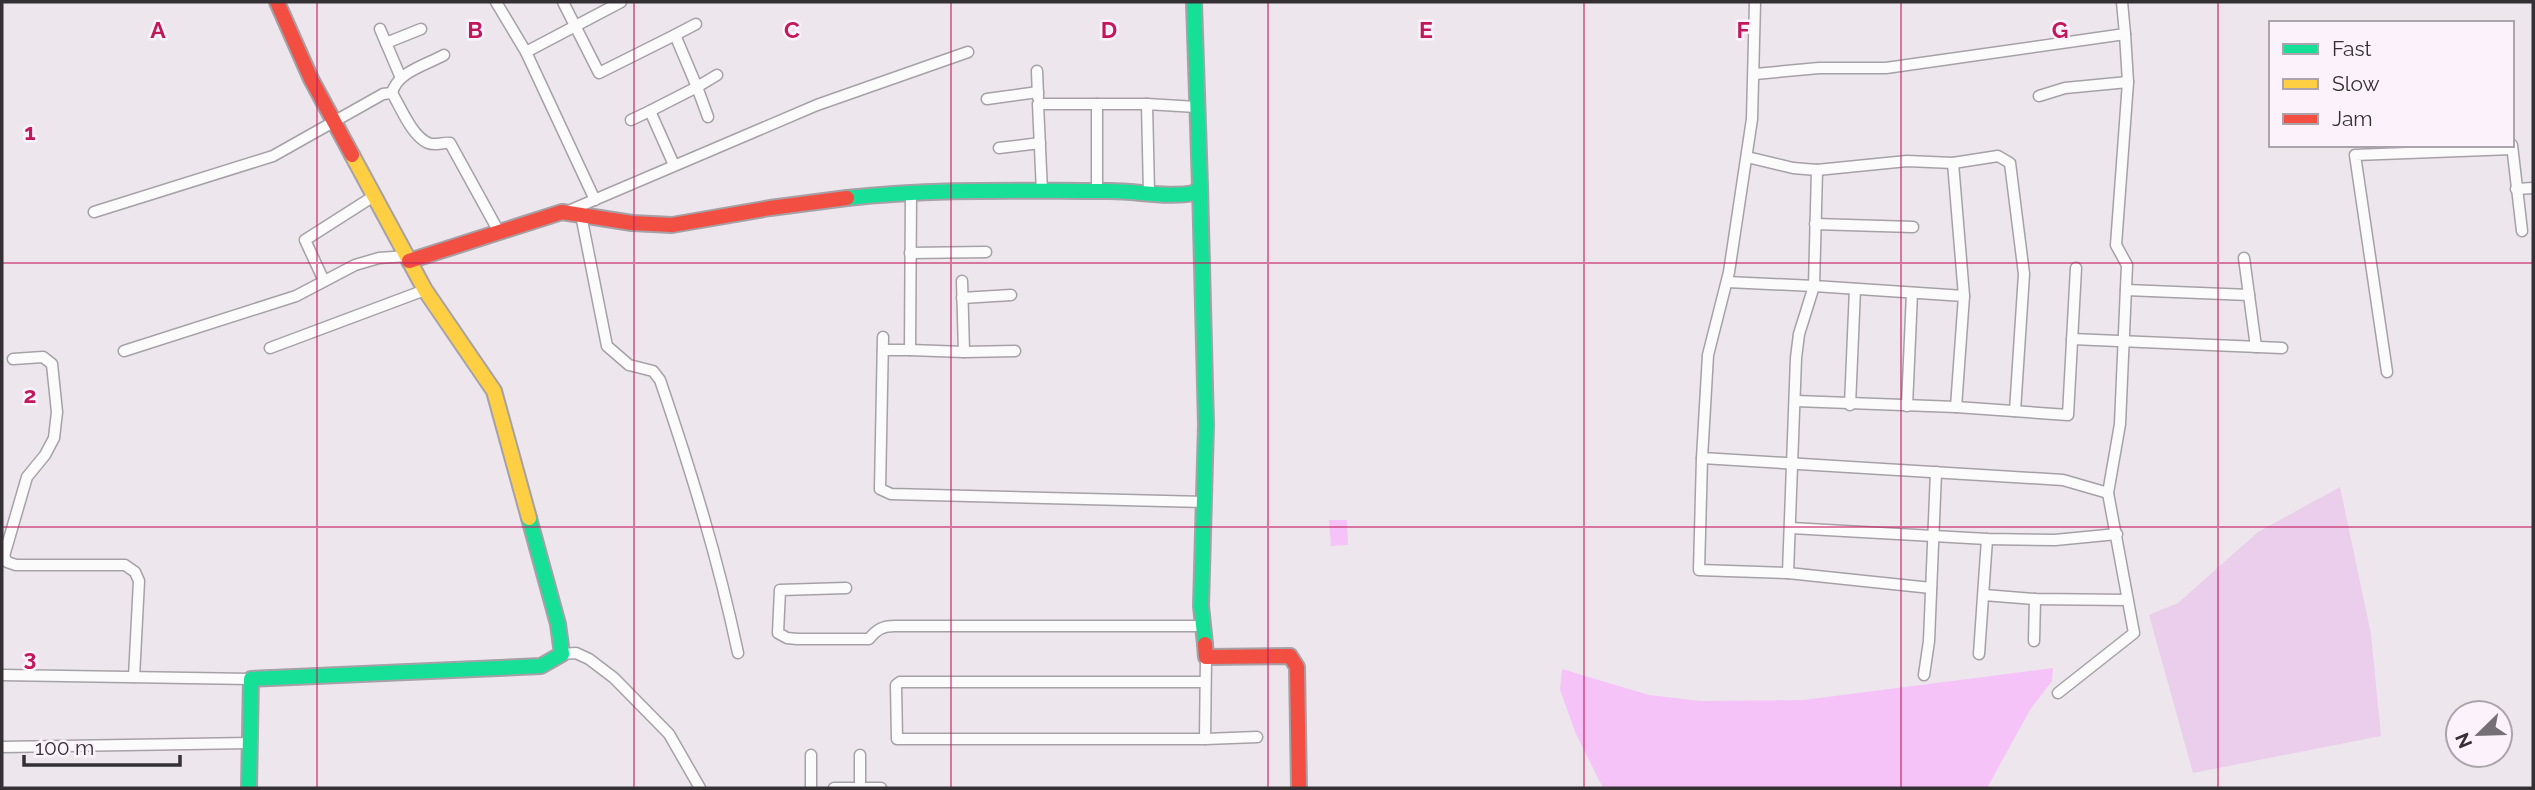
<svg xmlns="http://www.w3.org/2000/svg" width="2535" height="790" font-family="Raleway,sans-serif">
<rect width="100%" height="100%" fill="#ede7ed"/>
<polygon fill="#eaceeb" points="2340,487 2371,634 2381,736 2193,773 2149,615 2178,603 2258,532"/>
<g fill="#f5c3f7">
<polygon points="1329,520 1347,520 1348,545 1331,546"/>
<polygon points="2053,668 2052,681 2030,710 1987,788 1603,788 1576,734 1560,690 1562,669 1649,695 1701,701 1803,700"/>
</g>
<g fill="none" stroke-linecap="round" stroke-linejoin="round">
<g stroke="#a6a1a6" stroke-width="13">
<g id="street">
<polyline points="496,2 526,52 595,200"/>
<polyline points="563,2 599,73 675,35 697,87 717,75"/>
<polyline points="1755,2 1752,119 1729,272 1708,355 1702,458 2063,480 2108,493"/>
<polyline points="380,29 401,78"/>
<polyline points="675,35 696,24"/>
<polyline points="386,43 421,29"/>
<polyline points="526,52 621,2"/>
<polyline points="1037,71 1038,97"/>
<polyline points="1755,74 1819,68 1886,68 2125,34 2122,2"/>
<path d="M392,93c5,-21 34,-28 52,-38"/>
<polyline points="2039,96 2065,88 2128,82"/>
<polyline points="987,99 1038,92"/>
<polyline points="631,120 650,111"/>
<polyline points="2512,145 2522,231"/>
<polyline points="999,148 1040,143"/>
<polyline points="1747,157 1793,168 1817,170 1814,286 1964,296 1956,407"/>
<polyline points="1953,163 1964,296"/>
<polyline points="674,165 650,111 697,87 708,117"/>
<polyline points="1817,170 1907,161 1953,163 1998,156 2010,163 2024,274 2015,411"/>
<polyline points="2516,189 2533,188"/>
<polyline points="1097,191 1097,104"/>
<polyline points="911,192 910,350 964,352 962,281"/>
<polyline points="1042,192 1038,104 1147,104"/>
<polyline points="1149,193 1147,104 1196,107"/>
<path d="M94,212l179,-56 110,-62 9,-1c9,15 20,43 36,50 7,3 15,-1 22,0l49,89"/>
<polyline points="566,212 817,105 968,52"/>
<path d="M581,215l26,131 22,19 24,6 7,9c31,91 58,178 78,273"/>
<polyline points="1815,224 1913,227"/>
<polyline points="910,253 986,252"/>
<polyline points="2244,258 2256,347"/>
<polyline points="324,281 305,240 374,196"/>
<polyline points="1727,282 1814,286 1799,334 1796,358 1788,573"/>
<polyline points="2126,290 2249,295"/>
<polyline points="962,298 1011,295"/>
<polyline points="883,337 880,489 891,494 1204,502"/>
<polyline points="2072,339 2282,348"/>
<polyline points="270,348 425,290"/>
<polyline points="883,350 910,350"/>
<polyline points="124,351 296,296 355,265 379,258 407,256"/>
<polyline points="964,352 1015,351"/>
<polyline points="13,359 43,357 52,364 57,412 54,438 45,455 27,477 4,556 7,562 16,565 125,565 135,572 139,581 134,677"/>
<polyline points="2387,372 2355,155 2512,149"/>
<polyline points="1796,401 1956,407 2068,415 2076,268"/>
<polyline points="1850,405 1855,289"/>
<polyline points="1907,406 1912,293"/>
<polyline points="1702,458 1699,570 1788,573 1931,588"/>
<polyline points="1791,528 1987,539 2055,540 2117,534"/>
<path d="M846,588l-66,2 -2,43 9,5 10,1h72c8,-10 14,-13 26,-13h308"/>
<polyline points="1984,595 2035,599 2127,600"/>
<polyline points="2034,641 2035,599"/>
<polyline points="562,654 576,653 589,659 614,678 669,734 700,788"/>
<polyline points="1979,654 1987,539"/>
<polyline points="2,675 251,679"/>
<polyline points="1924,675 1929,641 1936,472"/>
<polyline points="1205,682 900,682 896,685 897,739 1205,739 1206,657"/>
<polyline points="2058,693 2134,633 2108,493 2120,424 2127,265 2116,245 2128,82 2125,34"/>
<polyline points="1205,739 1257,737"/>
<polyline points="2,747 250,743"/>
<polyline points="811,755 811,788"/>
<polyline points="834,788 881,788"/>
<polyline points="860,788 860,755"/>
</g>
</g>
<g stroke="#a6a1a6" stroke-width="18">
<g id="fast">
<polyline points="1200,186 1206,425 1201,606 1205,644"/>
<path d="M847,198c87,-10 175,-7 262,-7 29,0 58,7 86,2l5,-7 -6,-184"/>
<polyline points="249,788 251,679 541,666 562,654 558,624 529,518"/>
</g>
</g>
<g stroke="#a6a1a6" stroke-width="18">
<polyline id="slow" points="352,155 425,290 494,391 529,518"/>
</g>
<g stroke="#a6a1a6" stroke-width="18">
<g id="jam">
<polyline points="277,2 311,79 352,155"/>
<polyline points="409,261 562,212 632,223 672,225 770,208 847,198"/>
<polyline points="1205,644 1206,657 1290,656 1297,667 1299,788"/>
</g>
</g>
<use href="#street" stroke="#fcfbfc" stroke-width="10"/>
<use href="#fast" stroke="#16e098" stroke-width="14"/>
<use href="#slow" stroke="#ffcf43" stroke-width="14"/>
<use href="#jam" stroke="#f24e42" stroke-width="14"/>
</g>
<path fill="none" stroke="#c2185b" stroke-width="2" stroke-opacity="0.55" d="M317,2v786M634,2v786M951,2v786M1268,2v786M1584,2v786M1901,2v786M2218,2v786M2,263h2531M2,527h2531"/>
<g font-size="23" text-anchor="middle" font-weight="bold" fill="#c2185b" stroke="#fcf2fc" stroke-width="5" stroke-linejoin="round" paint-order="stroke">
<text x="158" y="38">A</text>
<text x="475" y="38">B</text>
<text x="792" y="38">C</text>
<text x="1109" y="38">D</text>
<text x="1426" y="38">E</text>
<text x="1743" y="38">F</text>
<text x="2060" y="38">G</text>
<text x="30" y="140">1</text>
<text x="30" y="403">2</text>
<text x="30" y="666">3</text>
</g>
<rect width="2535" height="790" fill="none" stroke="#343034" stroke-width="7"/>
<rect x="2269" y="21" width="245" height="126" fill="#fcf2fc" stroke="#aca4ac" stroke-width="2"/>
<rect x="2283" y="44" width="35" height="10" fill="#16e098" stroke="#aca4ac" stroke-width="2"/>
<text x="2332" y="56" font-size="21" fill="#343034">Fast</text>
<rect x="2283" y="79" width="35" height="10" fill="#ffcf43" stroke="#aca4ac" stroke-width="2"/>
<text x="2332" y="91" font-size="21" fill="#343034">Slow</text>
<rect x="2283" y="114" width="35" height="10" fill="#f24e42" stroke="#aca4ac" stroke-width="2"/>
<text x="2332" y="126" font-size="21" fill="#343034">Jam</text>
<g transform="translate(2479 734) rotate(247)"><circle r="33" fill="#fcf2fc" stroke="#aca4ac" stroke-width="2"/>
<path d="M0-5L12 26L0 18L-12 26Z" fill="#757075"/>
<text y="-10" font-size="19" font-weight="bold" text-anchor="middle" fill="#343034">N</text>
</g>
<path d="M24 755v10h156v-10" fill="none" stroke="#343034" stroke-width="3.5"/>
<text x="35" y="755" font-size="21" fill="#343034" stroke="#fcf2fc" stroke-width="5" paint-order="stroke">100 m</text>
</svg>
